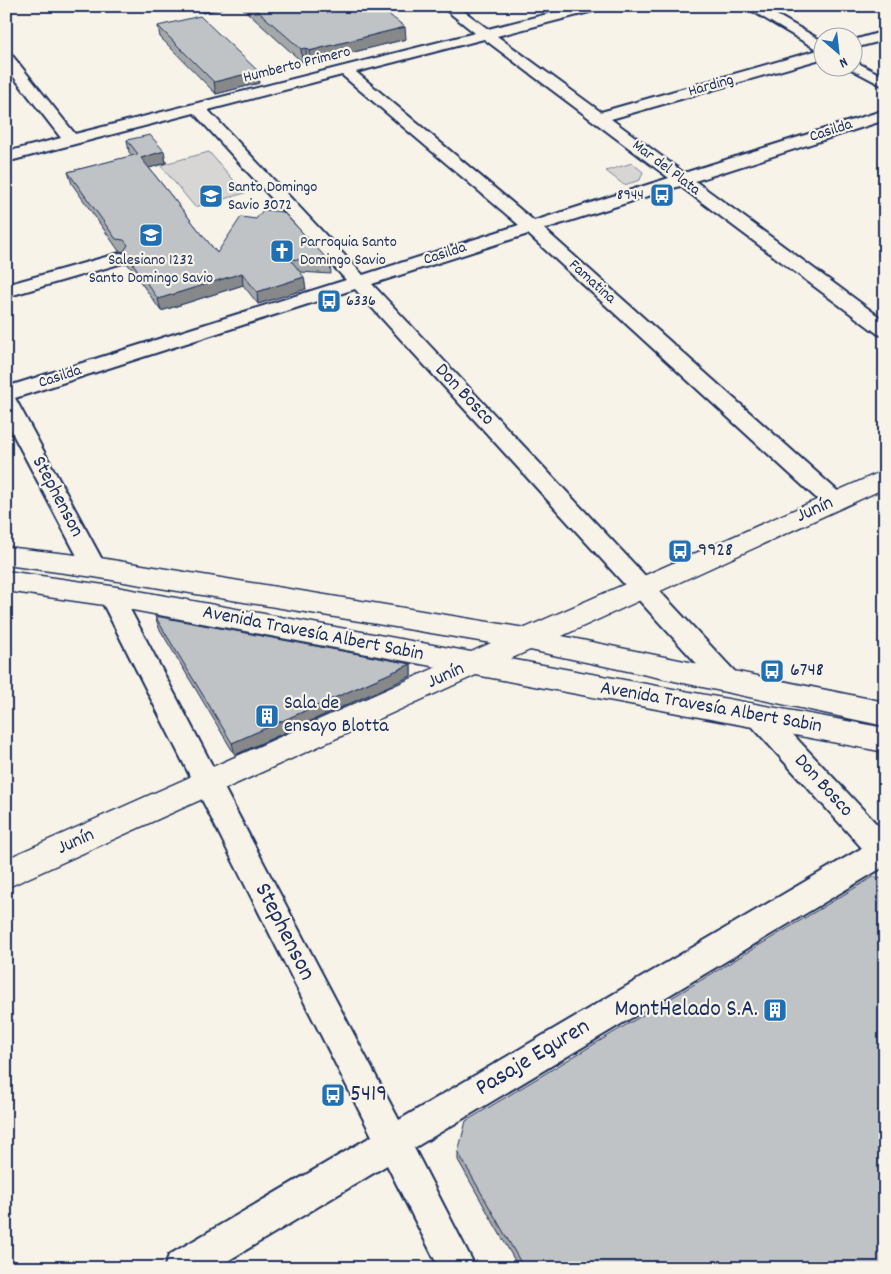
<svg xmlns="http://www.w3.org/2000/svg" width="891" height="1274" font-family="Dekko,sans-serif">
<rect width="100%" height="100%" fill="#f7f3e8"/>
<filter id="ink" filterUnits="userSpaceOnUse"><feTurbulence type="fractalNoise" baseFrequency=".02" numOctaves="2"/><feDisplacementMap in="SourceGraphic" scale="10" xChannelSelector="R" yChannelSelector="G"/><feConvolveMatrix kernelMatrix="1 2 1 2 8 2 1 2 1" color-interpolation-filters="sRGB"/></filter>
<g filter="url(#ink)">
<g fill="#d7d6d4" stroke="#798299">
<polygon points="209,152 245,193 195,207 160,165"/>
<polygon points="632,163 643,172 640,180 624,185 606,171"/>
</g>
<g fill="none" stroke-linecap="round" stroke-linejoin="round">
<g stroke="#1b2f5e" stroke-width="4">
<g id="street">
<path d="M441,6h16l31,23 91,-23h24l-2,3 -104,27 104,76 217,-62 -74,-44h17l63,36v16l-213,61 73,54 201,-63v10l-190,61 190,140v15l-7,-2 -198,-148 -136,43 298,266 3,6 -3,6 -8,2 -8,-2 -298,-273 -156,50 366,391 4,7 -4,7 -9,3 -9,-3 -365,-400 -340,109 91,169 -4,6 -8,3 -8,-3 -80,-152v-34l340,-107 -152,-167 -188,49v-10l55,-14 -55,-71v-14l5,1 64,80 400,-101zM484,39l185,139 -135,43 -178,-149zM342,75l177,150 -156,50 -155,-165z"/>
<polygon points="885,31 885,40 854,48 854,40"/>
<polygon points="854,61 885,77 885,87 849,68 854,68"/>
<polygon points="120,253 126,254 129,258 126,262 6,297 6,285"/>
<polygon points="111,587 120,590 123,596 399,1120 862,848 752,726 748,718 752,710 761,707 770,710 885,833 885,866 414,1148 476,1268 439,1268 387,1165 216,1268 164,1268 169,1255 372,1136 99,596 102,590"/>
</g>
</g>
<g stroke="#1b2f5e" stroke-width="3">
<polygon id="secondary" points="885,470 885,488 562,636 885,702 885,726 530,650 510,659 885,728 885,752 476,675 6,888 6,859 437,667 111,606 6,591 6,571 111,586 471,652 491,643 94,577 6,565 6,547 94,557 525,628"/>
</g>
<use href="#street" fill="#f7f3e8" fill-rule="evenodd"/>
<use href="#secondary" fill="#f7f3e8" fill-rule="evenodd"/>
</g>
<g fill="#a5a8a9" stroke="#1b2f5e">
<polygon points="195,6 232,6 203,13"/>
<polygon points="240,6 378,6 406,39 310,63 307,61 302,62"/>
<polygon points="158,26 259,83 216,94 160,37"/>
<polygon points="127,140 164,151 166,163 149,168 217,253 330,262 331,274 300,272 306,289 258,304 243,285 161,311 127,263 125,252 119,251 72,184 68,172 132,156 129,152"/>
<polygon points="155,616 411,664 411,676 235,755 159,628"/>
<polygon points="458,1152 885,1268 519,1268 458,1160"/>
</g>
<g fill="#86888a" stroke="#1b2f5e">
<polygon points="202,6 232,6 203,13"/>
<polygon points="405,27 406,39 310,63 309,51"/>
<polygon points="306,48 307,61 302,62 301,49"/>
<polygon points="258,71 259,83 216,94 214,82"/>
<polygon points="164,151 166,163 143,170 141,158"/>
<polygon points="242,273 243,285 161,311 158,299"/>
<polygon points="304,277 306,289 258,304 257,292"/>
<polygon points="411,664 411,676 235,755 232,743"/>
</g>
<g fill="#c0c3c5" stroke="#1b2f5e">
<polygon points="252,6 378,6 405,27 309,51 306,48 301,49"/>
<polygon points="200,16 258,71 214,82 158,26"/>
<polygon points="150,135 164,151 141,158 217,253 241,217 256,219 263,210 283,212 330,262 290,259 304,277 257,292 242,273 158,299 124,251 128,245 124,240 116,239 68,172 138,154 127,140"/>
<polygon points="155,616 411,664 232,743"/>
<polygon points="873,877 885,879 885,1268 524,1268 458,1152 466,1121"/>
</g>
</g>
<defs>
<g id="bus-square" transform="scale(1.25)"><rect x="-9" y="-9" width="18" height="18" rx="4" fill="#1f6fb2" stroke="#f7f3e8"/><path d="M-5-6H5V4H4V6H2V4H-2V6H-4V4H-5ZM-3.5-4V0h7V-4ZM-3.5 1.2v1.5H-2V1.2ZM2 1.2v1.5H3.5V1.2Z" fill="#fff"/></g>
<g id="university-square" transform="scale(1.25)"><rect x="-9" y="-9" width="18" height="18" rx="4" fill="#1f6fb2" stroke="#f7f3e8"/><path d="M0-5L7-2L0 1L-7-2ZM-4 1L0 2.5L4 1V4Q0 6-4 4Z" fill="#fff"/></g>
<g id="school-square" transform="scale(1.25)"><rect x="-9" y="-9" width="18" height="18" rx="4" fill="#1f6fb2" stroke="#f7f3e8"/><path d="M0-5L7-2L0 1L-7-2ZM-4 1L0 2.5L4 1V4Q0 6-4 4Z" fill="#fff"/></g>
<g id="church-square" transform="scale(1.25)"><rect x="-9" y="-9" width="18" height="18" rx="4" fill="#1f6fb2" stroke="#f7f3e8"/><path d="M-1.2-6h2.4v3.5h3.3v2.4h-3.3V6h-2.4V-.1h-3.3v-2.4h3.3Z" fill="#fff"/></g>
<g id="building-square" transform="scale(1.25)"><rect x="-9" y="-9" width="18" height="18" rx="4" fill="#1f6fb2" stroke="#f7f3e8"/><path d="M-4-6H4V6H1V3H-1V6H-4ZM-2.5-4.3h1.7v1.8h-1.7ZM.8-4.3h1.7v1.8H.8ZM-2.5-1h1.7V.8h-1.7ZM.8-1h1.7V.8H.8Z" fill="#fff"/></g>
</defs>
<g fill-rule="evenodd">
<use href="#bus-square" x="662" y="195"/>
<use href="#university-square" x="211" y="196"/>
<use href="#school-square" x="151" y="235"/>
<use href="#church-square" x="282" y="251"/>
<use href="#bus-square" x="329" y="301"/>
<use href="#bus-square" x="680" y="551"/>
<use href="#bus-square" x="772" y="671"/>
<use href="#building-square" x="267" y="716"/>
<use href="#building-square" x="775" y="1010"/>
<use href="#bus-square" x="333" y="1095"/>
</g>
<g text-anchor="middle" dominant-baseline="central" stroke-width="4.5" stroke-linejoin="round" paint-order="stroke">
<g font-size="16" fill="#1b2f5e" stroke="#f7f3e8">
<text transform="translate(297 65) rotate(-14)">Humberto Primero</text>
<text transform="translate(711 86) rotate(-16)">Harding</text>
<text transform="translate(831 131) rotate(-18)">Casilda</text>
<text transform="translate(666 168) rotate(37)">Mar del Plata</text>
<text transform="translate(445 254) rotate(-18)">Casilda</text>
<text transform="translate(592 282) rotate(42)">Famatina</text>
<text transform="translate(60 377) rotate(-18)">Casilda</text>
</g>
<g font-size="16" fill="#1b2f5e" stroke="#f7f3e8" text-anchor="start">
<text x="228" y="187">Santo Domingo<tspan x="228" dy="18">Savio 3072</tspan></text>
<text x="644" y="195" text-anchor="end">8944</text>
<text x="300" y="242">Parroquia Santo<tspan x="300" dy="18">Domingo Savio</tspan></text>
<text x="151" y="260" text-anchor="middle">Salesiano 1232<tspan x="151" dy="18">Santo Domingo Savio</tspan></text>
<text x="346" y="301">6336</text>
</g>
<g font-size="20" fill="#1b2f5e" stroke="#f7f3e8">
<text transform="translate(464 395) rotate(47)">Don Bosco</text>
<text transform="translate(57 497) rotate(62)">Stephenson</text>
<text transform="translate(815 510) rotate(-24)">Junín</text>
<text transform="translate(313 634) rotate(11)">Avenida Travesía Albert Sabin</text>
<text transform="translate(446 676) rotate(-24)">Junín</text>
<text transform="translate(711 708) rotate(10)">Avenida Travesía Albert Sabin</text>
<text transform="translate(823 786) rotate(48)">Don Bosco</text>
<text transform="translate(76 842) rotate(-24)">Junín</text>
</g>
<g font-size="20" fill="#1b2f5e" stroke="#f7f3e8" text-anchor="start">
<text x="698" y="551">9928</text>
<text x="790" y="671">6748</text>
<text x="284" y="704">Sala de<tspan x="284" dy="23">ensayo Blotta</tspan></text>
</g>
<g font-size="24" fill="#1b2f5e" stroke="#f7f3e8">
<text transform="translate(284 932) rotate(63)">Stephenson</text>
<text transform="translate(533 1058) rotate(-31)">Pasaje Eguren</text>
</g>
<g font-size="24" fill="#1b2f5e" stroke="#f7f3e8" text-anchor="end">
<text x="758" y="1010">MontHelado S.A.</text>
<text x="350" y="1095" text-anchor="start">5419</text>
</g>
</g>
<rect width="891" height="1274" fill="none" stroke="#f7f3e8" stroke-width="25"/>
<rect x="12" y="12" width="866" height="1249" fill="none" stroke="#1b2f5e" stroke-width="2" filter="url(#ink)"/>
<g transform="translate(838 52) rotate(152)"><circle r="24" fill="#f7f3e8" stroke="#9fa5b1"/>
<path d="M0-4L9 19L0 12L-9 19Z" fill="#1f6fb2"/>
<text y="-8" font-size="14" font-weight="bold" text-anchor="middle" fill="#1b2f5e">N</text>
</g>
</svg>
